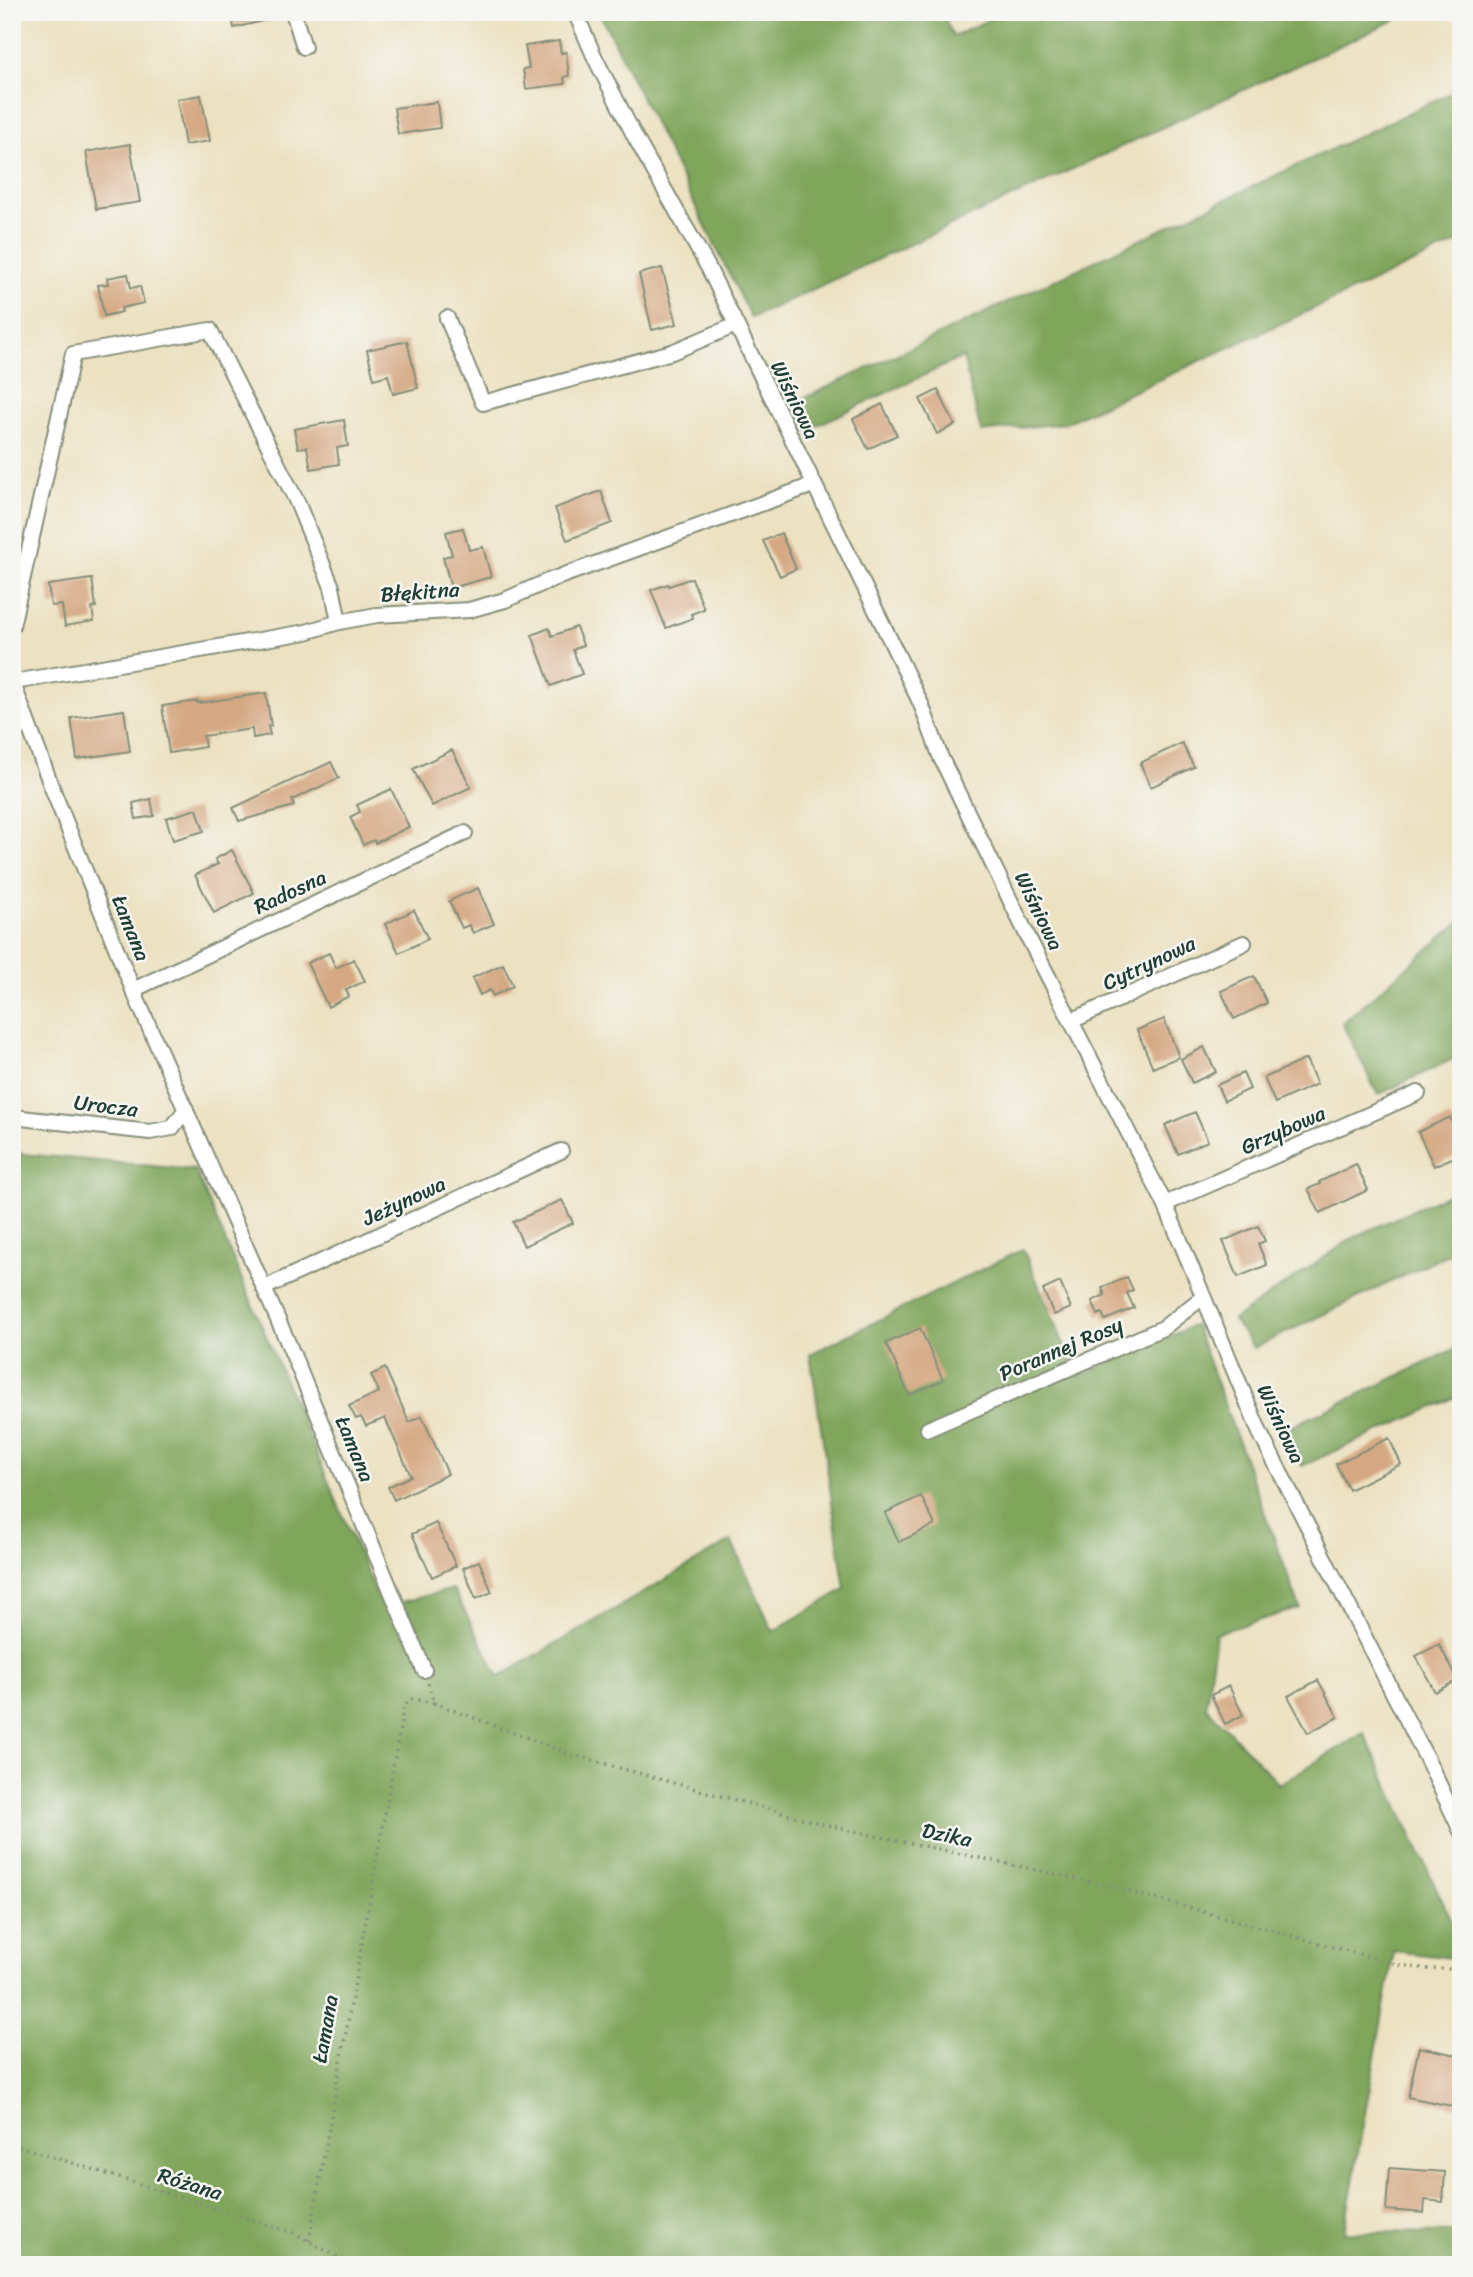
<svg xmlns="http://www.w3.org/2000/svg" width="1473" height="2277" font-family="Sriracha,sans-serif">
<rect width="100%" height="100%" fill="#f6f6f2"/>
<filter id="ink" filterUnits="userSpaceOnUse"><feTurbulence type="fractalNoise" baseFrequency=".0143" numOctaves="2"/><feDisplacementMap in="SourceGraphic" scale="14" xChannelSelector="R" yChannelSelector="G"/><feConvolveMatrix kernelMatrix="1 2 1 2 8 2 1 2 1" color-interpolation-filters="sRGB"/></filter>
<filter id="wash" filterUnits="userSpaceOnUse"><feTurbulence type="fractalNoise" baseFrequency=".00686" numOctaves="4" result="noise"/><feDisplacementMap in="SourceGraphic" scale="28" xChannelSelector="R" yChannelSelector="G"/><feGaussianBlur stdDeviation="1.57" result="paint"/><feColorMatrix in="noise" values="0 0 0 0 0 0 0 0 0 0 0 0 0 0 0 0 0 1.4 0 .05"/><feComposite in="paint" operator="in"/></filter>
<g filter="url(#wash)">
<rect width="100%" height="100%" fill="#ece1c1"/>
<g fill="#80a65c" stroke="#507248" stroke-width="2">
<polygon points="599,12 942,12 953,37 1004,12 1412,12 751,318"/>
<polygon points="1461,88 1461,241 1065,423 981,432 963,357 805,431 794,403"/>
<polygon points="1461,921 1461,1055 1378,1095 1342,1023"/>
<polygon points="12,1153 195,1170 382,1607 453,1589 499,1677 731,1541 773,1631 845,1589 810,1354 1023,1249 1078,1377 1195,1325 1300,1608 1216,1633 1206,1707 1279,1784 1364,1733 1461,1941 1461,1959 1394,1951 1344,2232 1461,2233 1461,2265 12,2265"/>
<polygon points="1461,1188 1461,1248 1254,1348 1233,1320 1354,1237"/>
<polygon points="1461,1346 1461,1395 1302,1466 1286,1429"/>
</g>
<g id="blocks">
<g fill="#d5a883">
<polygon points="231,12 275,12 275,18 234,28"/>
<polygon points="559,41 561,53 566,52 569,76 564,77 565,84 526,89 523,69 529,68 525,46"/>
<polygon points="201,95 210,141 185,145 177,99"/>
<polygon points="437,102 440,128 398,134 394,108"/>
<polygon points="130,144 140,202 96,209 86,152"/>
<polygon points="662,268 677,324 652,330 639,274"/>
<polygon points="128,274 131,288 140,286 144,303 121,308 122,312 104,316 98,285 108,284 107,278"/>
<polygon points="407,341 418,388 393,394 388,375 374,379 367,350"/>
<polygon points="938,390 955,425 937,434 920,399"/>
<polygon points="882,404 897,435 868,449 853,419"/>
<polygon points="344,420 348,446 337,448 339,464 311,469 307,447 298,448 294,429"/>
<polygon points="601,491 612,523 567,540 555,508"/>
<polygon points="463,528 469,550 483,547 491,577 451,588 443,557 452,555 446,532"/>
<polygon points="781,533 796,569 780,576 763,541"/>
<polygon points="692,578 704,609 691,614 693,618 666,628 651,590 668,584 669,586"/>
<polygon points="92,579 96,607 92,608 94,621 65,626 62,605 51,606 48,585"/>
<polygon points="576,627 583,645 573,650 582,674 551,686 532,635 549,628 552,636"/>
<polygon points="266,693 271,726 268,726 270,735 253,738 252,729 203,736 205,747 169,753 162,706 198,701 198,703"/>
<polygon points="124,710 130,751 77,759 71,718"/>
<polygon points="1182,743 1194,767 1151,787 1140,763"/>
<polygon points="452,750 471,787 432,806 413,769"/>
<polygon points="331,762 339,778 292,800 294,806 239,821 233,808"/>
<polygon points="391,789 409,827 375,843 374,840 363,845 350,817 360,812 357,805"/>
<polygon points="151,799 154,816 136,819 133,803"/>
<polygon points="197,809 204,831 173,840 166,818"/>
<polygon points="232,850 254,893 214,913 195,875 218,864 215,859"/>
<polygon points="478,888 494,924 473,933 469,925 462,928 449,901"/>
<polygon points="414,910 428,939 399,953 385,924"/>
<polygon points="329,953 336,968 354,959 365,981 346,990 349,996 328,1007 307,963"/>
<polygon points="503,964 513,986 493,996 490,990 480,995 472,978"/>
<polygon points="1254,976 1267,1003 1234,1019 1221,991"/>
<polygon points="1164,1019 1179,1057 1153,1068 1137,1030"/>
<polygon points="1204,1047 1216,1072 1192,1083 1181,1059"/>
<polygon points="1306,1059 1317,1084 1275,1103 1264,1078"/>
<polygon points="1243,1073 1250,1089 1224,1101 1217,1085"/>
<polygon points="1195,1112 1208,1141 1178,1154 1165,1125"/>
<polygon points="1450,1117 1452,1122 1461,1118 1461,1154 1434,1166 1418,1132"/>
<polygon points="1356,1164 1368,1190 1320,1213 1308,1189 1320,1184 1319,1182"/>
<polygon points="562,1200 573,1223 524,1246 513,1222"/>
<polygon points="1258,1226 1265,1241 1258,1244 1267,1265 1238,1277 1223,1241"/>
<polygon points="1127,1277 1133,1290 1127,1293 1134,1308 1105,1320 1102,1313 1098,1315 1092,1301 1105,1295 1102,1288"/>
<polygon points="1060,1282 1071,1308 1054,1315 1043,1290"/>
<polygon points="920,1328 943,1380 909,1395 886,1343"/>
<polygon points="385,1368 409,1422 422,1416 448,1474 394,1500 388,1487 411,1476 385,1418 366,1426 361,1417 356,1419 349,1406 379,1392 371,1375"/>
<polygon points="1389,1438 1401,1464 1349,1490 1336,1464"/>
<polygon points="921,1496 935,1525 899,1542 885,1513"/>
<polygon points="436,1523 456,1566 432,1577 412,1534"/>
<polygon points="479,1561 492,1592 476,1599 463,1568"/>
<polygon points="1439,1644 1458,1680 1435,1692 1416,1656"/>
<polygon points="1318,1680 1338,1717 1308,1733 1288,1696"/>
<polygon points="1229,1686 1243,1715 1225,1724 1211,1695"/>
<polygon points="1419,2047 1461,2056 1461,2108 1408,2097"/>
<polygon points="1389,2168 1445,2172 1443,2202 1425,2200 1424,2213 1386,2210"/>
</g>
</g>
</g>
<g filter="url(#ink)">
<use href="#blocks" fill-opacity="0" stroke="#868f7a" stroke-width="2"/>
<g fill="none" stroke-linecap="round" stroke-linejoin="round">
<g stroke="#868f7a" stroke-width="18">
<g id="street">
<polyline points="293,12 304,47"/>
<polyline points="575,12 595,58 635,137 708,267 884,627 921,704 941,758 1031,943 1165,1204 1260,1433 1427,1759 1461,1831"/>
<polyline points="447,318 483,403 672,352 736,325"/>
<polyline points="12,626 73,354 210,330 297,502 332,587 339,622"/>
<polyline points="12,681 54,793 133,990 289,1345 424,1670"/>
<polyline points="14,682 306,632 339,622 377,615 469,610 505,600 548,581 813,485"/>
<polyline points="133,990 465,833"/>
<polyline points="1071,1021 1244,943"/>
<polyline points="12,1117 150,1132 172,1128 186,1109"/>
<polyline points="1165,1204 1418,1093"/>
<polyline points="264,1288 561,1151"/>
<polyline points="928,1429 1163,1328 1203,1297"/>
</g>
</g>
<g stroke="#868f7a" stroke-width="3.5" stroke-dasharray="2 5" stroke-linecap="butt">
<polyline points="434,1703 573,1755 826,1825 1105,1885 1399,1965 1427,1969 1461,1969"/>
<polyline points="12,2144 294,2233 353,2265"/>
<polyline points="309,2241 404,1706 412,1699 434,1703 428,1683"/>
</g>
<use href="#street" stroke="#fff" stroke-width="14"/>
</g>
</g>
<g text-anchor="middle" dominant-baseline="central" stroke-width="5" stroke-linejoin="round" paint-order="stroke">
<g font-size="21" fill="#1f3d34" stroke="#f6f6f2">
<text transform="translate(795 400) rotate(64)">Wiśniowa</text>
<text transform="translate(420 592) rotate(-4)">Błękitna</text>
<text transform="translate(290 892) rotate(-25)">Radosna</text>
<text transform="translate(1039 911) rotate(64)">Wiśniowa</text>
<text transform="translate(131 928) rotate(68)">Łamana</text>
<text transform="translate(1149 963) rotate(-25)">Cytrynowa</text>
<text transform="translate(106 1106) rotate(7)">Urocza</text>
<text transform="translate(1283 1130) rotate(-24)">Grzybowa</text>
<text transform="translate(404 1201) rotate(-25)">Jeżynowa</text>
<text transform="translate(1061 1349) rotate(-23)">Porannej Rosy</text>
<text transform="translate(1281 1424) rotate(65)">Wiśniowa</text>
<text transform="translate(355 1449) rotate(67)">Łamana</text>
<text transform="translate(947 1835) rotate(12)">Dzika</text>
<text transform="translate(325 2029) rotate(-80)">Łamana</text>
<text transform="translate(190 2184) rotate(17)">Różana</text>
</g>
</g>
<rect width="1473" height="2277" fill="none" stroke="#f6f6f2" stroke-width="42"/>
</svg>
